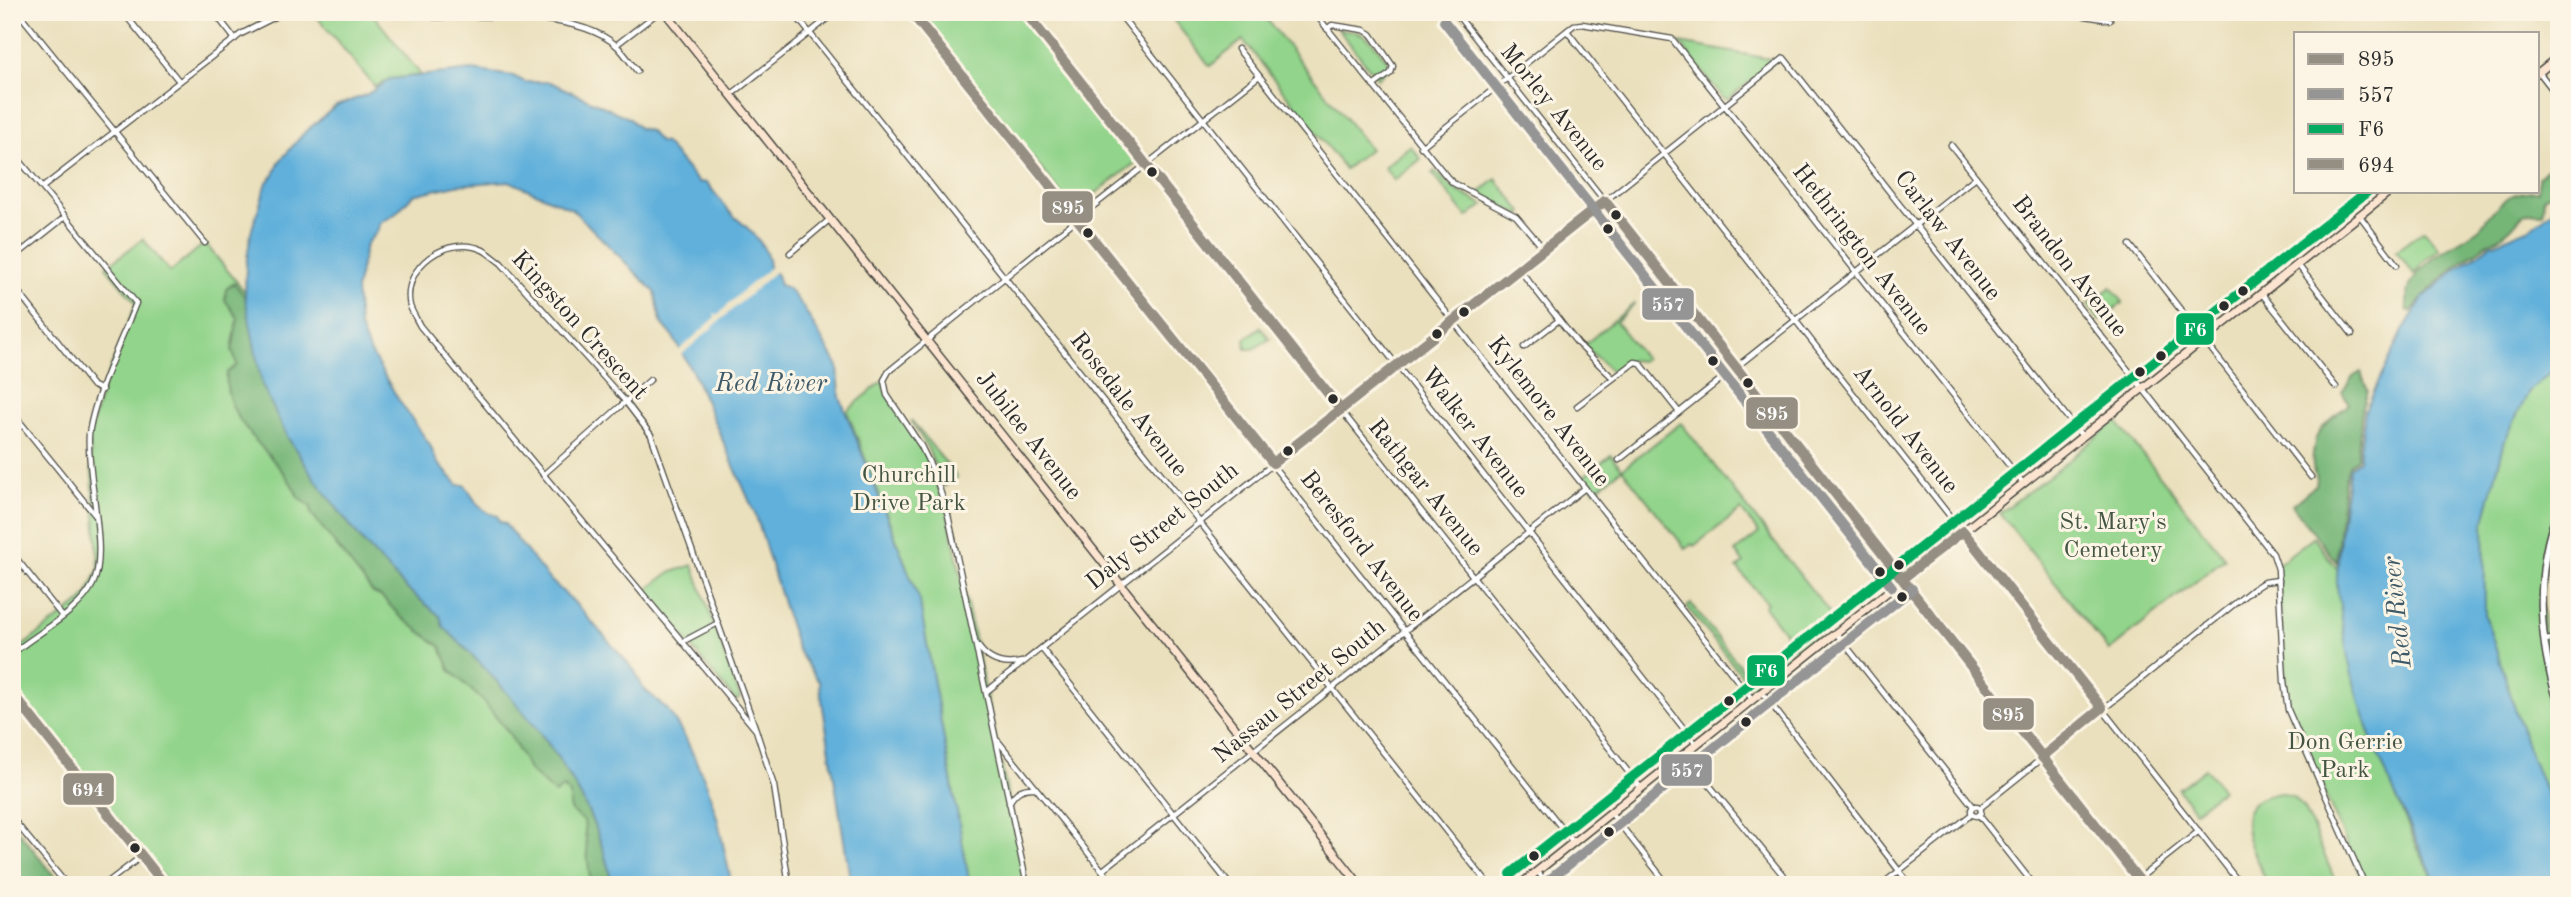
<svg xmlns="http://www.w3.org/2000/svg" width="2571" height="897" font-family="'Old Standard TT',serif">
<rect width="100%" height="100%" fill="#fcf5e5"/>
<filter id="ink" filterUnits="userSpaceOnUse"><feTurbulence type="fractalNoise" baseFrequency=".0143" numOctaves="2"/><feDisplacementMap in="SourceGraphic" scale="14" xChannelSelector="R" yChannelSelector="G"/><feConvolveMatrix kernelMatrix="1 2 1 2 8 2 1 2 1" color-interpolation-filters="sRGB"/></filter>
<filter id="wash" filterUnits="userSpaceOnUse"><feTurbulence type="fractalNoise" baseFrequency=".00686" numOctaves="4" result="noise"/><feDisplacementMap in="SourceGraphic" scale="28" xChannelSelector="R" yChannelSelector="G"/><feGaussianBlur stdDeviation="1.57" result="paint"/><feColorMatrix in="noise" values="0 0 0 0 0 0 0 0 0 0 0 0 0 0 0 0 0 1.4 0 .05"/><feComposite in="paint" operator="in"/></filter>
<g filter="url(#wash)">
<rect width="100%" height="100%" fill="#eae0bd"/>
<g fill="#92d48b" stroke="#5e805b" stroke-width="2">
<polygon points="313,12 371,12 421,75 389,79 375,87"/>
<polygon points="917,12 1022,12 1139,160 1074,210"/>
<polygon points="1167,12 1261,12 1370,149 1345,169 1243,40 1210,66"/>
<path d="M1338,29c30,2 34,11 51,34l1,4 -12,12z"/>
<polygon points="1680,43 1770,59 1772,64 1728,99 1723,98"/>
<polygon points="1410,146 1421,159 1394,180 1384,167"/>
<polygon points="1435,171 1454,189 1484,205 1467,217 1432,173"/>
<polygon points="1496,179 1523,213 1520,215 1479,193"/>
<polygon points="2424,230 2440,249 2423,262 2414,274 2396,251"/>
<polygon points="143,239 170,272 205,243 246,293 245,298 557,754 612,885 170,885 12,693 12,654 82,601 88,593 99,568 89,436 102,390 136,303 106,267"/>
<polygon points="2111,287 2123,302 2100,321 2088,305"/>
<polygon points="1635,303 1616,322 1645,359 1642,361 1631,360 1612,372 1584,345"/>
<polygon points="1260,327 1270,339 1253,349 1246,349 1245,339"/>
<polygon points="2559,365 2559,504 2554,515 2540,590 2550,680 2559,708 2559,824 2528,749 2485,615 2484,521 2505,440 2529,391"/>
<polygon points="884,380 884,388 929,462 948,515 1027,885 970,885 919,599 847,411"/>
<polygon points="911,420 957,477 944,487 928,449"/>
<polygon points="2116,421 2225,558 2109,651 2000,513 2053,473"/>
<polygon points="1681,423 1836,621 1752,688 1687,607 1691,604 1751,680 1795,646 1764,606 1767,603 1737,568 1744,563 1735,552 1759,533 1741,510 1694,546 1692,544 1686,549 1622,469 1595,491 1584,476 1611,455 1622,469"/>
<polygon points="2313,537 2338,570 2337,578 2344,635 2354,683 2369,730 2416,845 2437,885 2365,885 2288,710 2277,565"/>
<polygon points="693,565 740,698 736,701 645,591 669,573"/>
<polygon points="2205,768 2222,790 2195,811 2178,789"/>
<path d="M2281,793l12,4 12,12 32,76h-69c-14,-33 -48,-85 13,-92z"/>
</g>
<g fill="#75b677" stroke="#507051" stroke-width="2">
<path d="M2559,165v27l-15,4 -1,17c-24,-3 -22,7 -35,18 -7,6 -16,10 -24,15 -27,18 -52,38 -72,65h-4c-9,-42 42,-62 69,-81 5,-3 8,-8 11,-13 15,-19 25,-26 50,-26v-13l9,-10z"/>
<path d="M234,283l11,14 18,88 25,53 29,44 46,60 43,46 34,28 3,10c73,72 150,154 169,259h-18l-4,-5 -6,-59 -14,-11v-16l-7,-6 -8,6 -26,-24 -20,-37 -26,-32 -33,-31 -9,-23 -40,-30 -19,-20 -9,-4 -62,-80v-6l-13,-10c-17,-42 -77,-73 -71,-124l10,-8 -5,-15 6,-32 -13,-18 1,-11z"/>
<path d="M2361,372l7,19 -6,19 -5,48 -8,7 -5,19 -8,78 -44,-57 24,-20 1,-6c-7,-11 -5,-38 3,-48 7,-11 20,-19 29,-27l-7,-12 11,-15z"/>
<polygon points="12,825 15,827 62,885 12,885"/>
</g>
<g fill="#61b0db" stroke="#466e83" stroke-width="2">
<path d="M472,70l41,6 12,6h25l79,36 10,10 10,3 10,11 6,1 33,39 9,1c9,11 18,26 29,35 14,11 33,29 33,49l8,8 3,10 8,3 15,19 35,59 2,31 79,202 51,286h-119l-32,-203 -22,-33 -41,-133 -63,-143 -21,-38 -11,-13 -6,-30 -83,-83 -63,-28 -53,4 -43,10 -19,20 -14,8 -3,9 -11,12 -10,46 3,35 9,23 32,54 30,43 7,17 21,23h7c8,13 16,28 33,31l1,5 6,3 43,54 26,24 61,69 8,17 25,22 18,29 21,46 11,36 14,64h-120c-19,-105 -96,-187 -169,-259l-3,-10 -34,-28 -43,-46 -46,-60 -29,-44 -26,-53 -17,-88 1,-32 5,-33 16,-50 7,-7 5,-13 25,-29 32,-27 30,-11 24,-16z"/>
<path d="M2559,206v159l-30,26 -24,49 -21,81 1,94 43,134 31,75v61h-122c-40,-87 -86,-174 -96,-271 -1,-11 -5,-25 -4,-37 2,-36 6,-73 13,-110l9,-7 6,-50 40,-83 18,-29 32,-28 37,-26 38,-16z"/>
</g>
<polygon fill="#eae0bd" points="772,264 777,270 680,356 677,352 715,318 714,313 718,315 743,290 772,266"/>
</g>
<g filter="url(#ink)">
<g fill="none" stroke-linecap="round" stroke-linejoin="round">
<g stroke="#484641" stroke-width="7">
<g id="minor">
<polyline points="18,12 205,243"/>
<polyline points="123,12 179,81"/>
<polyline points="214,12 235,39"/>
<path d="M430,12l4,5c48,-1 146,-6 183,29 7,7 14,17 20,25"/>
<polyline points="793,12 1489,885"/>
<polyline points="911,12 1573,842"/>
<polyline points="1025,12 1641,788"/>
<polyline points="1118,12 1696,744"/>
<polyline points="1455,12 1933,616 2143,885"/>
<polyline points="2061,12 2110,20"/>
<polyline points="1327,29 1332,25 1364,30 1371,34 1393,66 1391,73 1373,86"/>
<polyline points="1567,31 2241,885"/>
<polyline points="616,45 659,12"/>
<polyline points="1238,49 1752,699"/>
<polyline points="2539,72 2559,98"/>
<polyline points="732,94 836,12"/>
<polyline points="1951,145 2273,554 2278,569 2284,681 2288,710 2365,885"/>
<polyline points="1421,147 1574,25 1582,24 1672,39 2023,483"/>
<path d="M12,151l124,152c-14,36 -43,95 -47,132 -3,39 20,117 4,149 -14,29 -57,49 -81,70"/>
<polyline points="43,187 241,34 285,12"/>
<polyline points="2360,216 2397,265"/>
<polyline points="2130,245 2311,477"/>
<polyline points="1546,248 1784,58 2082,436"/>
<polyline points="790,253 829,220"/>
<polyline points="12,259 65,217"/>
<polyline points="2298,265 2352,334"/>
<polyline points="1519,269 1578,344 1613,378"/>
<polyline points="12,284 93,386 102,390"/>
<polyline points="2262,294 2336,387"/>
<polyline points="1524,347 1559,320"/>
<polyline points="1577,406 1635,362 1640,363 1679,412"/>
<polyline points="12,412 95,515"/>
<polyline points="1619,460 1976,177"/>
<polyline points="543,475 650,380"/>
<polyline points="2549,539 2559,542"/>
<polyline points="12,553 62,616"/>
<polyline points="1836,633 1973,806"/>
<polyline points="2545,640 2559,638"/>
<polyline points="682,642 718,623"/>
<path d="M978,646c11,16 27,20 44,16"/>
<polyline points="1042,649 1230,885"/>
<polyline points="986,692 1544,249 1516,216 1453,183 1447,177 1314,12"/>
<polyline points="1762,692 1910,885"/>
<polyline points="12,693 165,885"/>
<path d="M756,730l-336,-404c-3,-6 -8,-14 -10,-20 -9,-40 38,-72 73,-56 6,3 12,9 18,13l124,138 26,34 105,295 18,56 15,99"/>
<polyline points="998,741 1114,885"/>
<polyline points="1684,754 1791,885"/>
<path d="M1009,803c6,-11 13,-16 26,-15"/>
<circle cx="1976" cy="811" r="5"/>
<polyline points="1980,808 2253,589 2264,582 2279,580"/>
<polyline points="1611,813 1668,885"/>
<polyline points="1979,815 2034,885"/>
<polyline points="12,818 67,885"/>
<polyline points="1103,870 1585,488"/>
<polyline points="1538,872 1548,885"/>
<polyline points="104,885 142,856"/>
<polyline points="1027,885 948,515 935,475 921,446 887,395 884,380 889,371 1077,219 1259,76"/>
<polyline points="1881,885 1972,814"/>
<polyline points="2131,885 2199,831"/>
</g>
</g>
<g stroke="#484641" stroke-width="9">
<g id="tertiary">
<polyline points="1544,249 1546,248"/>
<path d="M2559,508c-25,62 -21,133 0,196"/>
</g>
</g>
<g stroke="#484641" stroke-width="10">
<g id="secondary">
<polyline points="665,12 1360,885"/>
<polyline points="2538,73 2559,56"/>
<polyline points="1520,885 2390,191"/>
</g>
</g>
<use href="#minor" stroke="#fff" stroke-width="4.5"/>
<use href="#tertiary" stroke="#fff" stroke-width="6"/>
<use href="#secondary" stroke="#fce5d0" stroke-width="7"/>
<g stroke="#fcf5e5" stroke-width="16">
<g id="bus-1">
<polyline points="911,12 1273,463 1605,201"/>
<polyline points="1025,12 1341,410"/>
<polyline points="1605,201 2143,885"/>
<polyline points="1903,578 1963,531 2102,708 2042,757"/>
</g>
</g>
<g stroke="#fcf5e5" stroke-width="16">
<g id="bus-2">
<polyline points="1444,21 1892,587"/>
<polyline points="1543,885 1912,589"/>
</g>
</g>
<g stroke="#fcf5e5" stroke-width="16">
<polyline id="bus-3" points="1511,874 2368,191"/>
</g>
<g stroke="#fcf5e5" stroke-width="16">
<polyline id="bus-4" points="12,693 165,885"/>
</g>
<use href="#bus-1" stroke="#958e82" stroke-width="10"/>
<use href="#bus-2" stroke="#959595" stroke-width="10"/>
<use href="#bus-3" stroke="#02ab5f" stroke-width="10"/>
<use href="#bus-4" stroke="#958e82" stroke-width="10"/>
</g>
</g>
<g fill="#2b2b2b" stroke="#fcf5e5" stroke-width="2.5">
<circle cx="1152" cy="172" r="6"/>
<circle cx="1616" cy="215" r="6"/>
<circle cx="1608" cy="229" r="6"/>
<circle cx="1088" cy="233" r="6"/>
<circle cx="2243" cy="291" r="6"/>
<circle cx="2224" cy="306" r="6"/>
<circle cx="1464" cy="312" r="6"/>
<circle cx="1437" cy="334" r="6"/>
<circle cx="2161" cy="356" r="6"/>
<circle cx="1713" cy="361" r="6"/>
<circle cx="2140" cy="372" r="6"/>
<circle cx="1748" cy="383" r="6"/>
<circle cx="1333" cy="399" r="6"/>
<circle cx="1288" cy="451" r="6"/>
<circle cx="1899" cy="565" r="6"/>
<circle cx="1880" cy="572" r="6"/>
<circle cx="1902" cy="597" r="6"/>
<circle cx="1729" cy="701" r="6"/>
<circle cx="1746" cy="722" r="6"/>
<circle cx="1609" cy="832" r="6"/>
<circle cx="135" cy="848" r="6"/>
<circle cx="1534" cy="856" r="6"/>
</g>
<g text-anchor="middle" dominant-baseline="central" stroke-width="6" stroke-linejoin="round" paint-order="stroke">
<g font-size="24" fill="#2b2b2b" stroke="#fcf5e5">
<text transform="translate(1553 108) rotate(51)">Morley Avenue</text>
<text transform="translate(1947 236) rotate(52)">Carlaw Avenue</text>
<text transform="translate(1861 250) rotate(52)">Hethrington Avenue</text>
<text transform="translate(2069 267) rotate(52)">Brandon Avenue</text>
<text transform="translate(579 326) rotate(48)">Kingston Crescent</text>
<text transform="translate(1128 405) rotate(52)">Rosedale Avenue</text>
<text transform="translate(1548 412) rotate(52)">Kylemore Avenue</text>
<text transform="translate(1905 430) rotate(52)">Arnold Avenue</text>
<text transform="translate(1474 433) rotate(52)">Walker Avenue</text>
<text transform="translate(1028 436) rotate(52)">Jubilee Avenue</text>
<text transform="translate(1425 488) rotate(51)">Rathgar Avenue</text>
<text transform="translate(1163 527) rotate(-39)">Daly Street South</text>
<text transform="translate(1361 547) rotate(52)">Beresford Avenue</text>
<text transform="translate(1300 692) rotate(-39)">Nassau Street South</text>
</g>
<g font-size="24" fill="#455543" stroke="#fcf5e5">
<text x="909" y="476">Churchill<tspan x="909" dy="28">Drive Park</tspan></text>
<text x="2113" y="523">St. Mary's<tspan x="2113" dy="28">Cemetery</tspan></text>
<text x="2345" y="743">Don Gerrie<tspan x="2345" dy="28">Park</tspan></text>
</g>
<g font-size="26" font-style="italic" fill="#3e5a69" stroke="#fcf5e5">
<text x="771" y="384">Red River</text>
<text transform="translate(2398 612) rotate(-96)">Red River</text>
</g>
</g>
<g stroke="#fcf5e5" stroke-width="2.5">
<rect x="1041" y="190" width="53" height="34" rx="7" fill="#958e82"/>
<rect x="1641" y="287" width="54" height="34" rx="7" fill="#959595"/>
<rect x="2175" y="312" width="40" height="34" rx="7" fill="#02ab5f"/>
<rect x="1745" y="396" width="54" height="34" rx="7" fill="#958e82"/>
<rect x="1746" y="654" width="40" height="33" rx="7" fill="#02ab5f"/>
<rect x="1982" y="697" width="53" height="34" rx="7" fill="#958e82"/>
<rect x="1660" y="753" width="53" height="34" rx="7" fill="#959595"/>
<rect x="62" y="772" width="53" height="34" rx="7" fill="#958e82"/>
</g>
<g font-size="19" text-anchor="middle" font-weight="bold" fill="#fff">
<text x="1068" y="214">895</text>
<text x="1668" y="311">557</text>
<text x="2195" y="336">F6</text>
<text x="1772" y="420">895</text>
<text x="1766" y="677">F6</text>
<text x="2008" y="721">895</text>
<text x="1687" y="777">557</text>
<text x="88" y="796">694</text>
</g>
<rect width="2571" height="897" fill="none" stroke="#fcf5e5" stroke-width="42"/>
<rect x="2294" y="32" width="245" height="161" fill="#fcf5e5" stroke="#a8a49b" stroke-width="2"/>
<rect x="2308" y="54" width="35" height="10" fill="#958e82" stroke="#a8a49b" stroke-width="2"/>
<text x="2358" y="66" font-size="21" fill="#2b2b2b">895</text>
<rect x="2308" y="89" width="35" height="10" fill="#959595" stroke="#a8a49b" stroke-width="2"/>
<text x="2358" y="102" font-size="21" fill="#2b2b2b">557</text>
<rect x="2308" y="124" width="35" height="10" fill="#02ab5f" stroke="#a8a49b" stroke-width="2"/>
<text x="2358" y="136" font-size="21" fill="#2b2b2b">F6</text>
<rect x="2308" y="159" width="35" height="10" fill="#958e82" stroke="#a8a49b" stroke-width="2"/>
<text x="2358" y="172" font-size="21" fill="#2b2b2b">694</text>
</svg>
